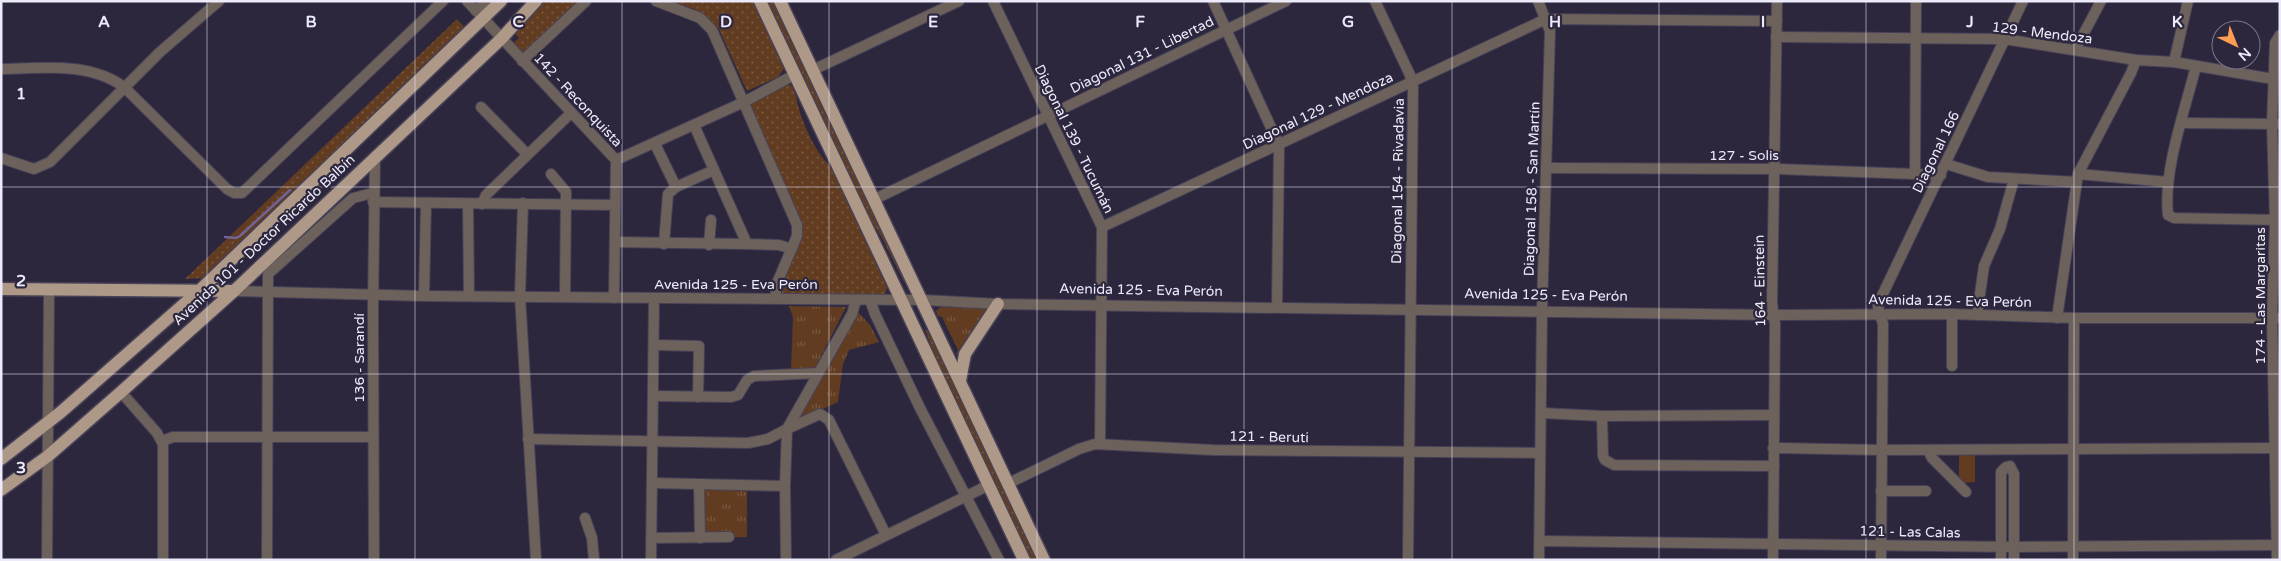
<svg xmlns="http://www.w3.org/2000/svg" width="2281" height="561" font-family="'Varela Round',sans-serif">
<defs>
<pattern id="grass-dots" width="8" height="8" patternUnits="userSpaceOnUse" patternTransform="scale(1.25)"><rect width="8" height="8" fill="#613c20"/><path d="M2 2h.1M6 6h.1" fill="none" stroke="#785841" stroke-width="1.8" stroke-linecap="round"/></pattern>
<pattern id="park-tufts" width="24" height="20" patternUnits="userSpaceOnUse" patternTransform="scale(1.25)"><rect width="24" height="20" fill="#613c20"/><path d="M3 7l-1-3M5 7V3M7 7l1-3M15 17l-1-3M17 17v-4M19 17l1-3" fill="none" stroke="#785841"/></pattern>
</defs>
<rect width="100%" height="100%" fill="#2d273e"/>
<g fill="url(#grass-dots)">
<polygon points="545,1 579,1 522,53 513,43 519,38 514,32"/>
<polygon points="671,1 753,1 785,67 778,77 747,91 718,27 694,9"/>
<polygon points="766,1 773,1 905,278 904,282 882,238 869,217"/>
<polygon points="457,19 465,28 203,278 185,279"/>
<path d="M784,85h7c7,11 6,21 11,33 7,20 17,38 32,52l53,118 -3,8 -103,-2 -2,-11 22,-46 -52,-132 6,-7z"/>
<polygon points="925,329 928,331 1037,560 1031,560 939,368"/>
</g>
<g fill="url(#park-tufts)">
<polygon points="789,306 846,307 815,368 791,369 793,317"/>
<polygon points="941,307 986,308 988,310 961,355 956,354 958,350 942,317 938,316 936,311"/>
<polygon points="857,311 870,325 879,342 849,350 843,364 838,402 795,422"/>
<polygon points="699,484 747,485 747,537 700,538"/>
</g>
<g fill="#613c20">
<polygon points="1959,453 1975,453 1975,482 1959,483"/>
<rect x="710" y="489" width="12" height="24"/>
</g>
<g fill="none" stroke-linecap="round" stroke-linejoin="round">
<polyline stroke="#716499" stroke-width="2.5" points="225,237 236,238 240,236 290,190"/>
<g stroke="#484258" stroke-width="12">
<g id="minor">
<polyline points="467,1 616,160 614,298"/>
<polyline points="656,1 700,18 712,30 797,225 797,236 777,283 775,299"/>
<polyline points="993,1 1102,227 1100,444"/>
<polyline points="1213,1 1279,145 1277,307"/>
<polyline points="1375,1 1410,75 1413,87 1408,560"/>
<polyline points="1538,1 1550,31 1542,310 1539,560"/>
<polyline points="476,11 487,1"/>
<polyline points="1776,37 2004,39 2136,60 2174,62 2273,79"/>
<polyline points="2075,50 2101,1"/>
<polyline points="522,61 586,1"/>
<polyline points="2174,62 2188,1"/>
<path d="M2196,66c-11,44 -33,104 -28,149l6,3 106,2"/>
<path d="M1,69c41,-1 89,-7 123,18l103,102 7,4h8l201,-192"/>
<polyline points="813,70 959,1"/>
<polyline points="481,107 527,154"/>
<polyline points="2182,123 2280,124"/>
<polyline points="694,125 747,244 779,245 792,249"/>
<polyline points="655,144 676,187"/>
<polyline points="1,158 34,169 50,162 160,52 219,1"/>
<polyline points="616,160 744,102 794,75"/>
<polyline points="1946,164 1988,177 2076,182"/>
<polyline points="1547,168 1775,169 1941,175"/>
<polyline points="1915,173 1916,1"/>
<polyline points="551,174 566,192 565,297"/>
<polyline points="2078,174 2168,182"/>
<polyline points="875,199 1286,1"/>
<polyline points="373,202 615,205"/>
<polyline points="523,203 520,296 536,560"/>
<polyline points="468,204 469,296"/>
<polyline points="482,204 486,195 571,113"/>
<polyline points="1102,227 1546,19 1777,21"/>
<polyline points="615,242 747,244"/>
<polyline points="664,244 668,194 676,187 714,170"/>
<polyline points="709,245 711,220"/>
<polyline points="234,291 424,296 923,300 998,304 1773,315 1952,314 2074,318 2280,318"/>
<polyline points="424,296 426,204"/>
<polyline points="870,300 875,314 920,408 999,560"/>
<polyline points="1952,314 1952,366"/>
<polyline points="1977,315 1984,266 2000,229 2014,179"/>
<polyline points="2057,318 2078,174 2131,73 2136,60"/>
<polyline points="654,345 699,346 698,397"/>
<polyline points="121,392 157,433 163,444 163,560"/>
<polyline points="653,396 731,397 738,395 747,380 754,376 818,373"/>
<polyline points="1542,413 1602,416 1774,415"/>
<polyline points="1602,416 1603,456 1605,460 1614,465 1774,466"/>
<polyline points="528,439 748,443 768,439 787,429 852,314 856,300"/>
<polyline points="162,441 173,437 373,437"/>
<polyline points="1773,448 1881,450 2280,448"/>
<polyline points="1928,450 1932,458 1966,492"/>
<polyline points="652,483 785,486"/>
<polyline points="699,484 700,538"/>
<polyline points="1007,484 1079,449 1095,444 1213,450 1540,453"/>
<polyline points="1881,491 1926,491"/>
<polyline points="585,518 592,538 594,560"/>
<polyline points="651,538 729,537"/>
<polyline points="1540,541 2014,547 2280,545"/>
<polyline points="47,560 49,291"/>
<polyline points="267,560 268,274 353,198 373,193"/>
<polyline points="374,560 373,309 375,156"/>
<polyline points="651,560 654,299"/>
<polyline points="786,560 785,486 787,429 820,414 829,420 886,535"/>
<polyline points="836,560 989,485"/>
<polyline points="1773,560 1775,324 1772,303 1777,1"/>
<polyline points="1881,560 1883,324 1878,307 1879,302 2023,1"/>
<polyline points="2001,560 2001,472 2006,467 2010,466 2014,474 2014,560"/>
<polyline points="2073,560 2074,318"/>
<polyline points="2277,560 2272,318 2275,220 2272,124 2275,43 2280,35"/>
</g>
</g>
<g stroke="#484258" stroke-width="15">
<g id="major">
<polyline points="760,1 1024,560"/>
<polyline points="780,1 1044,560"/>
<polyline points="1,289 234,291"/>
<polyline points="960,381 965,354 998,304"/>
<polyline points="1,459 61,412 199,291 501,1"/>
<polyline points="1,490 48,456 121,392 234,291 501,39 536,1"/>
</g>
</g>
<use href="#minor" stroke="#6d625b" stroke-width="10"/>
<use href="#major" stroke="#ae9888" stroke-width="12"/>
</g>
<path fill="none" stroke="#edeafa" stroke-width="1" stroke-opacity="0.55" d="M207,1v559M415,1v559M622,1v559M829,1v559M1037,1v559M1244,1v559M1452,1v559M1659,1v559M1866,1v559M2074,1v559M1,187h2279M1,374h2279"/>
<g text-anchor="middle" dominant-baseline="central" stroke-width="4.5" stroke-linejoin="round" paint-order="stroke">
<g font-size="14" fill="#edeafa" stroke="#2d273e">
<text transform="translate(2042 33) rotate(7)">129 - Mendoza</text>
<text transform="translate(1142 55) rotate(-26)">Diagonal 131 - Libertad</text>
<text transform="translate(578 100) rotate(47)">142 - Reconquista</text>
<text transform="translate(1318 111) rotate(-25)">Diagonal 129 - Mendoza</text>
<text transform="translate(1074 139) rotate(64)">Diagonal 139 - Tucumán</text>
<text transform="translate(1936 152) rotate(-64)">Diagonal 166</text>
<text x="1744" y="155">127 - Solis</text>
<text transform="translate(1398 181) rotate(-89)">Diagonal 154 - Rivadavia</text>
<text transform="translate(1532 189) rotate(-88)">Diagonal 158 - San Martín</text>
<text transform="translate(264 240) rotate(-43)">Avenida 101 - Doctor Ricardo Balbín</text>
<text transform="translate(1760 281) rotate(-91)">164 - Einstein</text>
<text x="736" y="284">Avenida 125 - Eva Perón</text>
<text transform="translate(1141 290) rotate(1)">Avenida 125 - Eva Perón</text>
<text transform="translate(1546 295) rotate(1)">Avenida 125 - Eva Perón</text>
<text transform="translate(2260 296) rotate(-90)">174 - Las Margaritas</text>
<text transform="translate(1950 301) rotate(1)">Avenida 125 - Eva Perón</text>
<text transform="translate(359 358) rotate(-90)">136 - Sarandí</text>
<text transform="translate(1269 437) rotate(1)">121 - Beruti</text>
<text transform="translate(1910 532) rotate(1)">121 - Las Calas</text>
</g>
</g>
<g font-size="16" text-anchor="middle" font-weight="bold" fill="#edeafa" stroke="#2d273e" stroke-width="4.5" stroke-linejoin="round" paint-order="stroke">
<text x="104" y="27">A</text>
<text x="311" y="27">B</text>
<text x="518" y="27">C</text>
<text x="726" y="27">D</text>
<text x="933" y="27">E</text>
<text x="1140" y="27">F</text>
<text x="1348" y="27">G</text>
<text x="1555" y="27">H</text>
<text x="1763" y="27">I</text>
<text x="1970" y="27">J</text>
<text x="2177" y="27">K</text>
<text x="21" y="99">1</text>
<text x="21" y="286">2</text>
<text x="21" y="473">3</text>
</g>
<rect width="2281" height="561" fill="none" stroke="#edeafa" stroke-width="5"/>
<g transform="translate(2236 45) rotate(137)"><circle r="24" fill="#2d273e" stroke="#7a7589"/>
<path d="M0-4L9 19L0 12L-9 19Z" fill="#fc9d53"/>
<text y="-8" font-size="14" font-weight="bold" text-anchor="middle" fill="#edeafa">N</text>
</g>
</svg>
